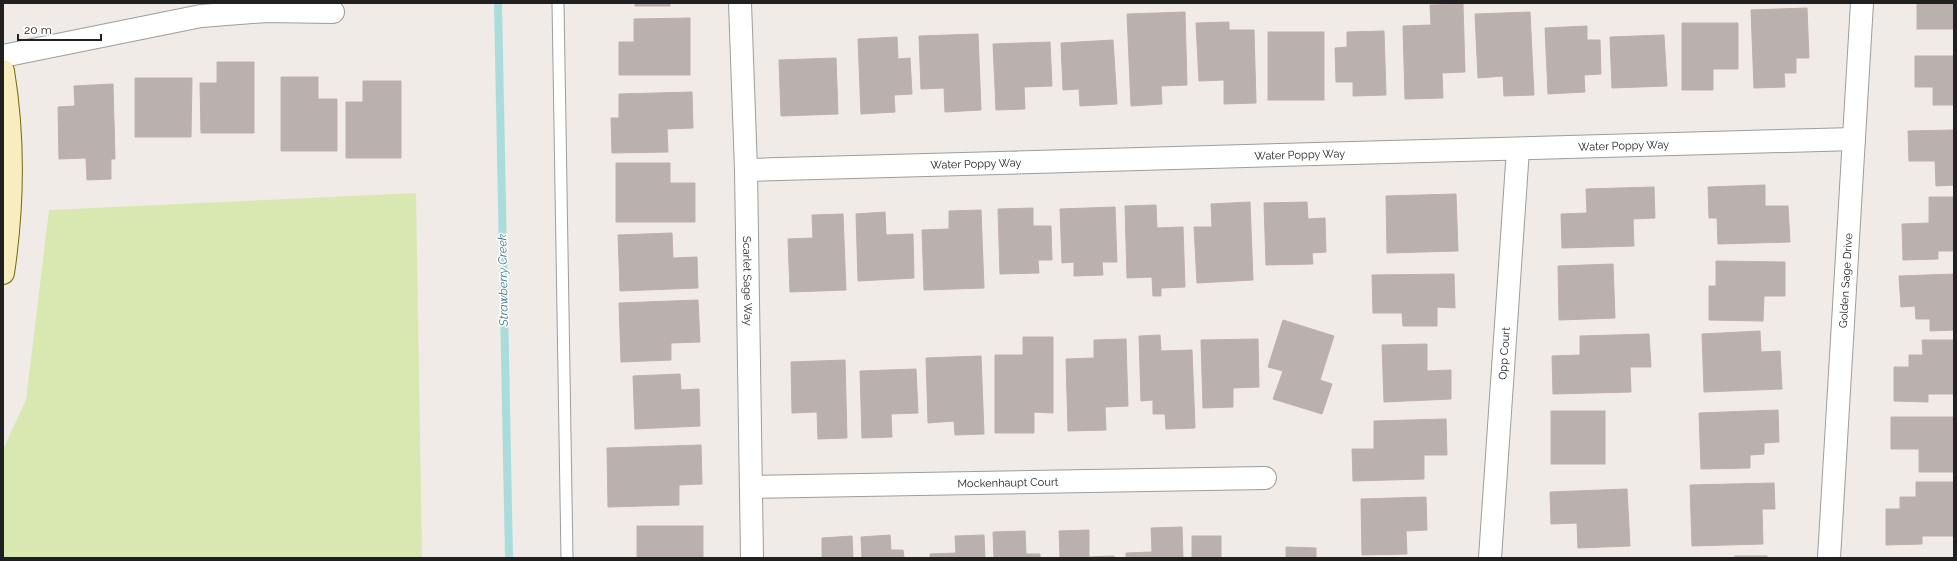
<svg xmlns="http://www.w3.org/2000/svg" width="1957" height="561" font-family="Raleway,sans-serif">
<rect width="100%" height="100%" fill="#f0ebe7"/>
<polygon fill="#d8e8b0" points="416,193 422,558 3,558 3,449 26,400 49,210"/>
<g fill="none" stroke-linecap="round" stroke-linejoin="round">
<polyline stroke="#aadcdb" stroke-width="8" points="498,3 509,558"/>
</g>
<g fill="#bab0ad" stroke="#c1afaa">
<rect x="635" y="3" width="35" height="3"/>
<rect x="1917" y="3" width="37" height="26"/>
<polygon points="1463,4 1465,72 1442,73 1443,98 1405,99 1403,26 1431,25 1430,5"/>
<polygon points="1807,8 1809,58 1796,58 1796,73 1784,73 1785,87 1754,88 1751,10"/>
<polygon points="1185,12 1187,85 1161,86 1162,104 1131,106 1127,14"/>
<polygon points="1530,12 1534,95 1504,96 1503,76 1478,78 1475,14"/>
<polygon points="690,18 690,75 619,75 619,42 634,42 634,19"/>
<polygon points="1229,22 1229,30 1254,30 1256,103 1224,104 1224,80 1199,81 1196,23"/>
<polygon points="1682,23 1738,23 1738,69 1713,69 1713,90 1682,90"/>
<polygon points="1587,26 1587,40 1600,40 1601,74 1584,75 1585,92 1548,94 1545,28"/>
<polygon points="1384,31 1386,95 1353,96 1353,82 1336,82 1335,48 1347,47 1347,32"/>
<rect x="1268" y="32" width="56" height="68"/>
<polygon points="978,34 981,110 945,112 944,88 921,89 919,36"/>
<polygon points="1664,35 1667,86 1612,88 1610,37"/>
<polygon points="897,37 898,59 910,58 912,94 894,95 895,112 861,114 858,39"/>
<polygon points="1113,40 1117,104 1080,106 1079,89 1063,90 1061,43"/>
<polygon points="1050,42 1052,86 1024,87 1025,109 996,110 993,44"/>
<polygon points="1915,56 1954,56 1954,105 1933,105 1933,87 1915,87"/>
<polygon points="836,58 838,114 781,116 779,60"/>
<polygon points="217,62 254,62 254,133 201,133 200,83 217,83"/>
<polygon points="281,77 318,77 318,99 337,99 337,151 281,151"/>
<polygon points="135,78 192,78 191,137 135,137"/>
<polygon points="363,81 401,81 401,158 346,158 346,102 363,102"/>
<polygon points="113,84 115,159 111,159 111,179 87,180 86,158 59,159 58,107 75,106 74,86"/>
<polygon points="692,92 693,128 667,129 668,152 612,153 611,118 619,118 619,94"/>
<polygon points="1954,130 1954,185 1936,186 1935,161 1909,161 1908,131"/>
<polygon points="616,163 670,163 670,183 695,183 695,222 616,222"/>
<polygon points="1765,185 1765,206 1788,206 1790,242 1718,244 1717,218 1709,218 1708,187"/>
<polygon points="1654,187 1655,218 1633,219 1634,246 1562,248 1561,214 1587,213 1586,189"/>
<polygon points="1456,194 1458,251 1387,253 1386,196"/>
<polygon points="1929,197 1954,197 1954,251 1938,251 1938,259 1903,260 1902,224 1929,223"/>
<polygon points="1250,202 1253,280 1197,283 1194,227 1212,227 1211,204"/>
<polygon points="1307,202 1308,219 1325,218 1326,252 1312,253 1313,264 1266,265 1264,203"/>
<polygon points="1156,205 1157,228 1183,227 1185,287 1161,288 1161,296 1153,296 1152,277 1127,278 1125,206"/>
<polygon points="1115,207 1117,262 1102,262 1103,275 1074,276 1074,262 1062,263 1060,209"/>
<polygon points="1033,208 1033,226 1051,226 1052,260 1038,260 1039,273 1000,274 998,209"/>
<polygon points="981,210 984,288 924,290 922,230 949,229 949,211"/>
<polygon points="885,212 886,235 913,234 914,278 858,281 856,214"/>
<polygon points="843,214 846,290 790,292 788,239 813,238 812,215"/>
<polygon points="672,233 673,258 697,257 698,288 620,291 618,235"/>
<polygon points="1716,261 1785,262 1785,296 1764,296 1763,321 1709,320 1709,286 1716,286"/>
<polygon points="1613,264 1615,318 1559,320 1558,266"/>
<polygon points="1454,274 1455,308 1437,307 1437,326 1403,326 1402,313 1373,313 1372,275"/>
<polygon points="1954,274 1954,330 1930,331 1930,319 1916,319 1915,306 1901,307 1899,276"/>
<polygon points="698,300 700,342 671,343 671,360 621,362 619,303"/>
<polygon points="1283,320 1334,336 1320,380 1332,384 1322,414 1273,399 1283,371 1268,367"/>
<polygon points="1760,331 1761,352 1780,351 1782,389 1704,392 1702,334"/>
<polygon points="1649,334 1651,367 1630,367 1631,392 1553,394 1552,356 1580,355 1580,336"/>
<polygon points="1160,335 1161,351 1192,350 1195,428 1166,429 1165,414 1153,414 1153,400 1141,401 1139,336"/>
<polygon points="1023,337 1053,337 1053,413 1034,412 1034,433 995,433 995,355 1023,355"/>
<polygon points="1126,339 1128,406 1105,407 1106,430 1068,431 1066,359 1094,358 1094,340"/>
<polygon points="1258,339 1259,387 1233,388 1233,407 1203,408 1201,340"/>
<polygon points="1922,340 1954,340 1954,394 1928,394 1928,402 1894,401 1894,367 1909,367 1909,355 1923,355"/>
<polygon points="1427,344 1427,371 1451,370 1451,399 1384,402 1382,345"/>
<polygon points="981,356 984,434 955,435 954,421 928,423 926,358"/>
<polygon points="845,360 847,438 818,439 817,412 792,413 791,362"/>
<polygon points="916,369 918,413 891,414 892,437 862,438 860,371"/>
<polygon points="680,374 681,390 699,389 700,426 635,429 633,376"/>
<polygon points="1778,410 1779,442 1764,443 1764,454 1750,455 1750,468 1701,469 1699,413"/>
<rect x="1551" y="411" width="54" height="53"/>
<polygon points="1891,417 1954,417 1954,472 1919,472 1919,449 1891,449"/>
<polygon points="1446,419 1447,455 1424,455 1424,479 1353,481 1352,449 1374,449 1374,421"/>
<polygon points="701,445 702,484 679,485 679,505 608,507 607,448"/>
<polygon points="1916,482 1954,482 1954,536 1922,536 1922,544 1886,545 1886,509 1900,509 1900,497 1916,497"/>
<polygon points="1774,483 1775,509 1762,509 1763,544 1692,546 1690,485"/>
<polygon points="1627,489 1630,546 1578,548 1577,523 1551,524 1550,492"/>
<polygon points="1426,497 1427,530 1406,531 1407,554 1362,555 1361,499"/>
<rect x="637" y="526" width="66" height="32"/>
<polygon points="1182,527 1183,558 1126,558 1126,553 1152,552 1151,528"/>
<polygon points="1089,530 1089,557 1114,556 1114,558 1060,558 1059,531"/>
<polygon points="1025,531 1026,554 1040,554 1040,558 994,558 993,532"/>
<polygon points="890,535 891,550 903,550 904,558 862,558 861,537"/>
<polygon points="984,535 985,558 930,558 930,554 956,553 955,536"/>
<polygon points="852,536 853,558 822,558 822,538"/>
<rect x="1192" y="536" width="29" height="22"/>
<polygon points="1286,547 1316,548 1316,558 1286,558"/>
<rect x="1735" y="556" width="32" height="2"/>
</g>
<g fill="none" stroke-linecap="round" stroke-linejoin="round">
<g stroke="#9d9d9d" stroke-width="13">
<polyline id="lane" points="558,3 567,558"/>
</g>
<g stroke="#9d9d9d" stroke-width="24">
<g id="street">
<path id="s1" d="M740,3l6,167 6,388"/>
<polyline points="3,56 201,16 267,11 333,12"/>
<path id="s2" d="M746,170l1108,-31"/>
<path id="s3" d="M751,487l514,-9"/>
<path id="s4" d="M1490,558l28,-409"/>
<path id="s5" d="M1829,558l33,-555"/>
</g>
</g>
<g stroke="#74680a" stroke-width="24">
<path id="secondary" d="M3,71c11,67 10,135 0,202"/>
</g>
<use href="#lane" stroke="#fff" stroke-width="11"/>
<use href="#street" stroke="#fff" stroke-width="22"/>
<use href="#secondary" stroke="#f7edbe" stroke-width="22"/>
</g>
<g text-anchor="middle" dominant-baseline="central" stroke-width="3" stroke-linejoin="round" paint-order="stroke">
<g font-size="11" fill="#202020" stroke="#fff">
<text stroke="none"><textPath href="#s2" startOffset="878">Water Poppy Way</textPath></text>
<text stroke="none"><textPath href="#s2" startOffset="554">Water Poppy Way</textPath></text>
<text stroke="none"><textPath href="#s2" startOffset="230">Water Poppy Way</textPath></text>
<text stroke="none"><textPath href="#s1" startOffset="278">Scarlet Sage Way</textPath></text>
<text stroke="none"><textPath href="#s5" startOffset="278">Golden Sage Drive</textPath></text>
<text stroke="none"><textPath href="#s4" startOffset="205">Opp Court</textPath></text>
<text stroke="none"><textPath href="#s3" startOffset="257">Mockenhaupt Court</textPath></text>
</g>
<g font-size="12" font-style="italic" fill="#43798d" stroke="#fff">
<text transform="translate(503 280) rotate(-91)">Strawberry Creek</text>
</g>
</g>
<rect width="1957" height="561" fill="none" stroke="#202020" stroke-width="8"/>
<path d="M18 34v6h83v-6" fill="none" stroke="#202020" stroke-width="2"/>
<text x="24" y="34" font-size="12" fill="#202020" stroke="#ffffff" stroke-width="3" paint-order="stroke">20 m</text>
</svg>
